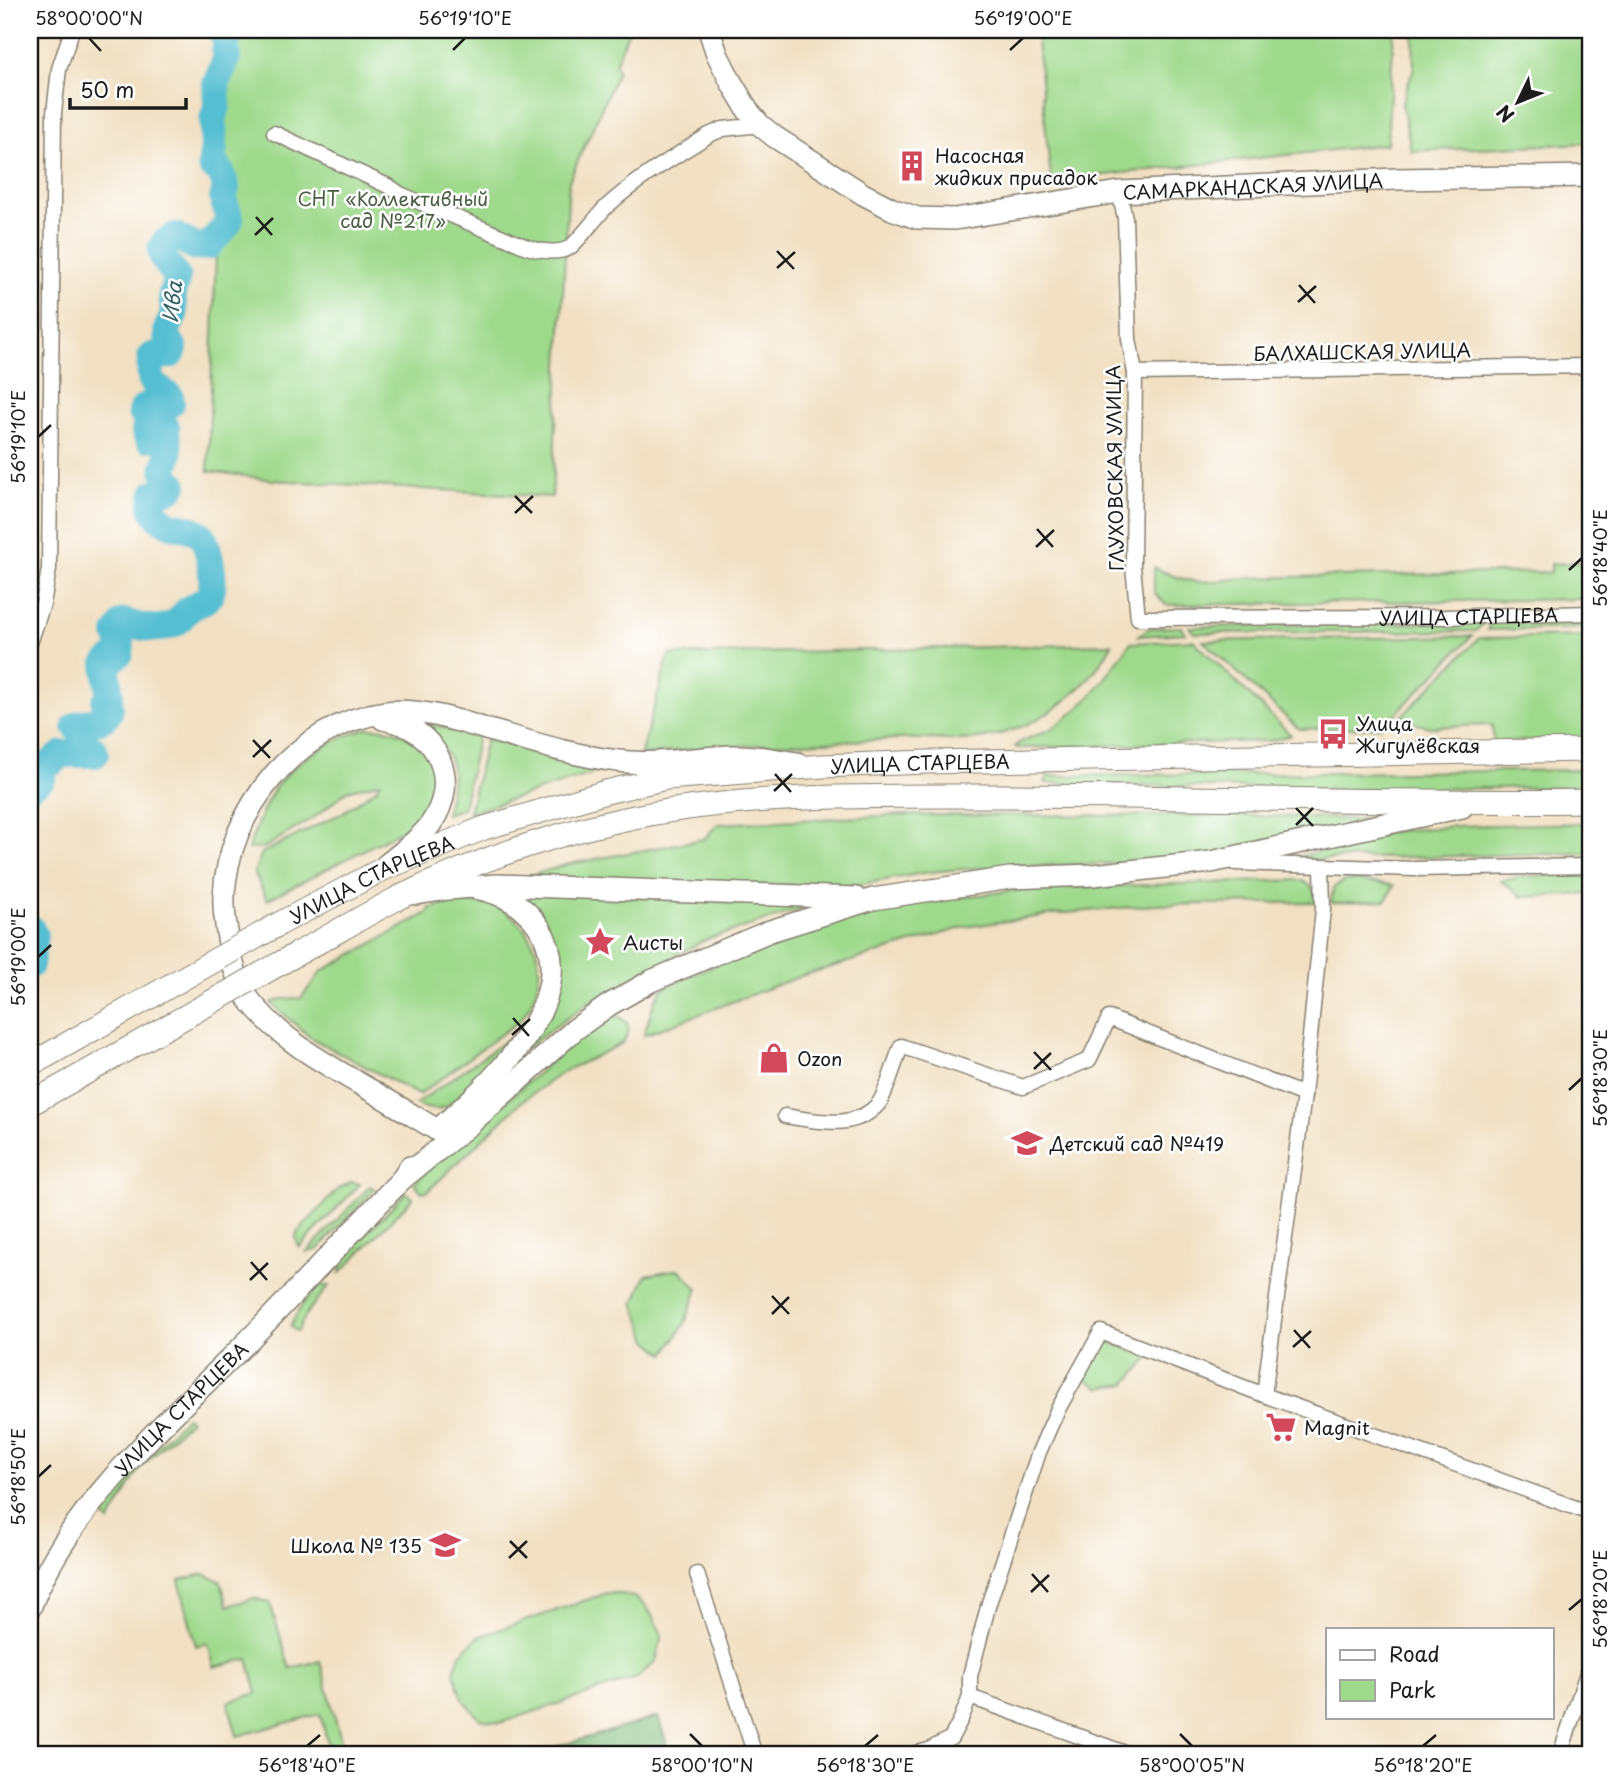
<svg xmlns="http://www.w3.org/2000/svg" width="1620" height="1785" font-family="'Playpen Sans',sans-serif">
<rect width="100%" height="100%" fill="#fff"/>
<filter id="ink" filterUnits="userSpaceOnUse"><feTurbulence type="fractalNoise" baseFrequency=".0143" numOctaves="2"/><feDisplacementMap in="SourceGraphic" scale="14" xChannelSelector="R" yChannelSelector="G"/><feConvolveMatrix kernelMatrix="1 2 1 2 8 2 1 2 1" color-interpolation-filters="sRGB"/></filter>
<filter id="wash" filterUnits="userSpaceOnUse"><feTurbulence type="fractalNoise" baseFrequency=".00686" numOctaves="4" result="noise"/><feDisplacementMap in="SourceGraphic" scale="28" xChannelSelector="R" yChannelSelector="G"/><feGaussianBlur stdDeviation="1.57" result="paint"/><feColorMatrix in="noise" values="0 0 0 0 0 0 0 0 0 0 0 0 0 0 0 0 0 1.4 0 .05"/><feComposite in="paint" operator="in"/></filter>
<g filter="url(#wash)">
<rect width="100%" height="100%" fill="#f1e0c3"/>
<g fill="#9fd98c" stroke="#5e7a54" stroke-width="2">
<polygon points="259,30 588,30 589,33 597,30 629,30 615,64 618,71 569,181 552,497 273,480 208,471 216,254 229,45"/>
<polygon points="1036,30 1394,30 1387,144 1051,181"/>
<polygon points="1413,30 1590,30 1590,143 1411,151 1402,103 1414,67"/>
<path d="M1590,562v37l-424,6 -12,-13v-25c36,19 49,16 88,11l309,-6v-8z"/>
<polygon points="1484,622 1476,631 1195,633 1189,627"/>
<polygon points="1590,622 1590,628 1487,630 1491,623"/>
<polygon points="1182,627 1186,633 1137,636 1150,628"/>
<polygon points="1472,636 1390,720 1379,727 1299,729 1203,641"/>
<polygon points="1590,636 1590,740 1494,742 1492,725 1430,727 1398,720 1479,638"/>
<path d="M1193,640l98,95 -21,6 -253,7 -2,-2c11,-9 26,-11 39,-19 39,-27 50,-46 76,-84z"/>
<path d="M1112,644c-24,46 -68,80 -119,92 -31,8 -65,1 -96,3 -54,2 -107,4 -161,7 -32,1 -64,6 -96,10l29,-101z"/>
<path d="M422,722l56,14 -15,72 -17,6c9,-52 13,-54 -28,-89z"/>
<path d="M367,728c55,-2 83,40 59,90l-159,82 -13,-28 8,-19 80,-40 34,-24 5,-7 -34,9 -31,25 -52,32 -16,1c9,-23 17,-50 34,-70 22,-24 55,-41 85,-51z"/>
<polygon points="486,739 613,767 469,813"/>
<polygon points="1590,770 1590,787 1333,790 1045,783 1048,776"/>
<polygon points="901,815 1273,816 1378,820 1189,861 976,868 929,872 857,885 670,885 528,876 569,864 704,839 718,824"/>
<polygon points="1590,823 1590,853 1286,860 1396,831 1456,826"/>
<polygon points="1590,873 1590,894 1522,897 1501,881 1519,877"/>
<polygon points="1302,880 1313,888 1316,902 1153,905 1055,914 965,927 801,976 644,1035 654,1003 662,989 686,977 805,930 909,904 1025,889"/>
<polygon points="1354,880 1394,885 1386,901 1331,903 1333,888 1344,881"/>
<polygon points="520,891 814,905 705,940 591,1001 523,1050 552,1006 547,923"/>
<path d="M456,902l34,3 1,-2c49,23 64,73 29,117l-101,75 -108,-57 -40,-35 10,-4 20,-1 21,-27 106,-58 2,-5z"/>
<polygon points="617,1015 627,1023 629,1030 623,1043 563,1072 521,1102 428,1191 422,1192 414,1183 567,1047 601,1023"/>
<path d="M512,1036c-10,16 -53,65 -69,72 -10,3 -18,0 -27,-4z"/>
<polygon points="351,1182 360,1184 299,1248 296,1238 297,1233 338,1189"/>
<polygon points="370,1186 375,1189 317,1250 307,1252"/>
<polygon points="406,1192 413,1198 340,1273 342,1260"/>
<polygon points="679,1269 698,1289 684,1325 665,1354 648,1340 634,1303 646,1275"/>
<polygon points="321,1285 329,1286 308,1311 297,1332 290,1326 304,1302"/>
<polygon points="1104,1340 1150,1357 1126,1384 1099,1388 1082,1376"/>
<polygon points="186,1417 190,1420 140,1468 109,1522 105,1518 102,1507 118,1487"/>
<polygon points="204,1574 221,1582 228,1606 254,1598 270,1603 290,1668 320,1661 345,1755 331,1755 320,1714 237,1736 228,1702 257,1693 248,1659 214,1667 208,1643 196,1646 179,1580"/>
<path d="M607,1593c36,0 40,13 55,42l-6,26 -19,17 -137,45 -20,-4 -17,-19 -9,-28 6,-18 18,-17z"/>
</g>
<polygon fill="#7fb978" stroke="#4e6a4a" stroke-width="2" points="658,1717 667,1744 625,1755 528,1755"/>
<g fill="none" stroke-linecap="round" stroke-linejoin="round">
<g stroke="#54bed1" stroke-width="28">
<path d="M30,786l12,-8 2,-10 19,-14h32l-1,-4 -7,-6 -11,-18c11,-8 30,1 34,-18l-5,-6 5,-6 -4,-31 14,-12 1,-11 -4,-8 7,-12c16,5 36,11 53,0 4,-3 7,-9 11,-12 7,-6 17,-7 22,-15 7,-10 -2,-56 -11,-62 -18,-11 -31,0 -47,-25l3,-15 16,-4 3,-4c-19,-22 -4,-15 -5,-36 0,-8 -4,-13 -3,-22l-5,1 -7,10h-6l-3,-6 3,-13 -7,-7 4,-5 21,-1 5,-3 -1,-6c-19,-16 -21,-11 -19,-40 6,-5 13,1 21,-3l2,-6 -7,-12v-7l7,-14 -2,-21 5,-17 -14,-19 -2,-8 3,-7 11,-7 21,11 12,-1 19,-21 3,-6 -7,-20 3,-12 -6,-17 -9,-4 3,-18 -1,-28 4,-14 -1,-22 11,-27 -2,-4 2,-17 -7,-6"/>
<polyline points="30,928 34,935 30,965"/>
</g>
</g>
</g>
<g filter="url(#ink)">
<g fill="none" stroke-linecap="round" stroke-linejoin="round">
<g stroke="#867e70" stroke-width="17">
<g id="street">
<path d="M274,133l116,54 10,7 127,53c13,4 30,7 42,1 7,-4 29,-33 37,-41 31,-28 68,-50 103,-72l14,-6 37,-4"/>
<path id="s1" d="M1119,192l6,26 4,121 6,34 -2,193 5,52 307,-1 145,-4"/>
<polyline points="1135,373 1590,366"/>
<polyline points="30,643 43,604 49,569 54,113 59,69 72,30"/>
<polyline points="1235,863 1414,869 1590,866"/>
<path d="M785,1116c31,5 71,15 94,-13 7,-9 17,-44 22,-57l122,41 66,-27 20,-42 195,77"/>
<polyline points="1264,1395 1304,1095 1323,909 1322,867"/>
<polyline points="697,1574 755,1755"/>
<polyline points="970,1697 1131,1755"/>
<polyline points="909,1755 929,1750 951,1738 961,1719 970,1697 970,1676 989,1603 1039,1452 1057,1411 1101,1332 1264,1395 1590,1513"/>
<polyline points="1560,1755 1590,1664"/>
</g>
</g>
<g stroke="#867e70" stroke-width="24">
<g id="secondary">
<path id="s2" d="M709,30l8,24 14,28 18,30 11,13 15,12 88,57 29,15 25,9 38,1 164,-27 277,-13 194,-3"/>
<path d="M383,719c53,8 80,60 47,106 -11,15 -29,28 -44,40"/>
<polyline points="416,894 448,889 497,885 856,898"/>
<path d="M469,1125l-32,5c-25,-15 -51,-31 -77,-46 -41,-24 -78,-44 -109,-82 -14,-17 -20,-43 -23,-64 -2,-13 -5,-28 -4,-42 4,-87 73,-172 162,-184 35,-4 70,8 103,18 42,12 85,26 129,31 38,5 77,-4 116,-5 21,-1 42,4 63,7"/>
<path d="M438,1130c48,-44 148,-129 101,-203 -17,-25 -39,-34 -67,-40"/>
<polyline points="403,1178 470,1124 574,1030 609,1005 651,981 770,931 873,899 1010,878 1093,875 1211,862 1462,807"/>
<path id="s3" d="M30,1608c40,-105 138,-186 216,-265 53,-54 104,-110 157,-165l7,-11"/>
</g>
</g>
<g stroke="#867e70" stroke-width="25">
<g id="primary">
<path id="s4" d="M279,924l104,-55 101,-41 122,-36 60,-14 157,-12 103,-4 664,-12"/>
<path d="M295,955c35,-19 70,-40 105,-58 70,-34 144,-60 220,-77 123,-27 252,-24 378,-24 197,0 395,8 592,5"/>
<polyline points="30,1064 46,1056"/>
</g>
</g>
<use href="#street" stroke="#fff" stroke-width="14"/>
<use href="#secondary" stroke="#fff" stroke-width="21"/>
<use href="#primary" stroke="#fff" stroke-width="23"/>
<g stroke="#867e70" stroke-width="25" stroke-linecap="butt">
<g id="primary-bridge">
<polyline points="46,1056 279,924"/>
<polyline points="30,1104 295,955"/>
</g>
</g>
<use href="#primary-bridge" stroke="#fff" stroke-width="23"/>
</g>
</g>
<path fill="none" stroke="#1c1c1c" stroke-width="2.5" d="M89,38l12,13M453,50l12,-12M1010,50l13,-12M256,217l16,18M255,235l18,-17M777,251l17,18M777,268l18,-16M1299,285l16,18M1298,302l18,-16M38,437l13,-12M515,496l17,17M515,513l18,-17M1037,529l16,18M1036,547l18,-17M1569,570l13,-12M253,740l17,18M253,757l18,-17M775,774l16,18M774,791l18,-17M1296,808l17,18M1296,825l17,-17M38,957l13,-12M513,1018l16,18M512,1035l18,-16M1034,1052l17,18M1034,1069l17,-16M1569,1090l13,-12M251,1262l16,18M250,1280l18,-17M772,1296l17,18M772,1314l17,-17M1294,1330l16,18M1293,1347l18,-16M38,1477l13,-12M510,1541l17,17M509,1558l18,-17M1032,1574l16,18M1031,1592l18,-17M1569,1610l13,-11M690,1734l12,12M1180,1734l12,12M307,1746l13,-11M865,1746l13,-11M1423,1746l13,-11"/>
<defs>
<g id="building-bare" transform="scale(2.415)"><path d="M-4-6H4V6H1V3H-1V6H-4ZM-2.5-4.3h1.7v1.8h-1.7ZM.8-4.3h1.7v1.8H.8ZM-2.5-1h1.7V.8h-1.7ZM.8-1h1.7V.8H.8Z" fill="#d1495b" stroke="#fff" stroke-width="2.5" paint-order="stroke"/></g>
<g id="bus-bare" transform="scale(2.415)"><path d="M-5-6H5V4H4V6H2V4H-2V6H-4V4H-5ZM-3.5-4V0h7V-4ZM-3.5 1.2v1.5H-2V1.2ZM2 1.2v1.5H3.5V1.2Z" fill="#d1495b" stroke="#fff" stroke-width="2.5" paint-order="stroke"/></g>
<g id="sight-bare" transform="scale(2.415)"><path d="M0-6L1.8-2.2L6-1.7L2.9 1.2L3.7 5.4L0 3.3L-3.7 5.4L-2.9 1.2L-6-1.7L-1.8-2.2Z" fill="#d1495b" stroke="#fff" stroke-width="2.5" paint-order="stroke"/></g>
<g id="shop-bare" transform="scale(2.415)"><path d="M-5-2.5h2.3a2.7 3.5 0 0 1 5.4 0H5L5.5 6h-11ZM-1.5-2.5h3a1.5 2.3 0 0 0-3 0Z" fill="#d1495b" stroke="#fff" stroke-width="2.5" paint-order="stroke"/></g>
<g id="school-bare" transform="scale(2.415)"><path d="M0-5L7-2L0 1L-7-2ZM-4 1L0 2.5L4 1V4Q0 6-4 4Z" fill="#d1495b" stroke="#fff" stroke-width="2.5" paint-order="stroke"/></g>
<g id="supermarket-bare" transform="scale(2.415)"><path d="M-6-5.5h2.5l.6 2H6L4.5 2H-2.5L-4.4-4H-6ZM-1.5 3.2a1.3 1.3 0 1 0 .1 0ZM3 3.2a1.3 1.3 0 1 0 .1 0Z" fill="#d1495b" stroke="#fff" stroke-width="2.5" paint-order="stroke"/></g>
</defs>
<g fill-rule="evenodd">
<use href="#building-bare" x="912" y="166"/>
<use href="#bus-bare" x="1333" y="734"/>
<use href="#sight-bare" x="600" y="942"/>
<use href="#shop-bare" x="774" y="1058"/>
<use href="#school-bare" x="1027" y="1143"/>
<use href="#supermarket-bare" x="1281" y="1427"/>
<use href="#school-bare" x="445" y="1545"/>
</g>
<g text-anchor="middle" dominant-baseline="central" stroke-width="5" stroke-linejoin="round" paint-order="stroke">
<g font-size="19" fill="#1c1c1c" stroke="#fff" text-anchor="start">
<text x="935" y="155">Насосная<tspan x="935" dy="22">жидких присадок</tspan></text>
<text x="1356" y="723">Улица<tspan x="1356" dy="22">Жигулёвская</tspan></text>
<text x="623" y="942">Аисты</text>
<text x="797" y="1058">Ozon</text>
<text x="1050" y="1143">Детский сад №419</text>
<text x="1304" y="1427">Magnit</text>
<text x="422" y="1545" text-anchor="end">Школа № 135</text>
</g>
<g font-size="19" fill="#1c1c1c" stroke="#fff">
<text stroke="none"><textPath href="#s2" startOffset="630">САМАРКАНДСКАЯ УЛИЦА</textPath></text>
<text transform="translate(1362 351) rotate(-1)">БАЛХАШСКАЯ УЛИЦА</text>
<text transform="translate(1114 468) rotate(-91)">ГЛУХОВСКАЯ УЛИЦА</text>
<text stroke="none"><textPath href="#s1" startOffset="758">УЛИЦА СТАРЦЕВА</textPath></text>
<text stroke="none"><textPath href="#s4" startOffset="670">УЛИЦА СТАРЦЕВА</textPath></text>
<text stroke="none"><textPath href="#s4" startOffset="103">УЛИЦА СТАРЦЕВА</textPath></text>
<text stroke="none"><textPath href="#s3" startOffset="252">УЛИЦА СТАРЦЕВА</textPath></text>
</g>
<g font-size="19" fill="#4a5e43" stroke="#fff">
<text x="393" y="198">СНТ «Коллективный<tspan x="393" dy="22">сад №217»</tspan></text>
</g>
<g font-size="21" font-style="italic" fill="#325d64" stroke="#fff">
<text transform="translate(171 302) rotate(-84)">Ива</text>
</g>
</g>
<rect width="1620" height="1785" fill="none" stroke="#fff" stroke-width="77"/>
<rect x="1326" y="1628" width="228" height="91" fill="#ffffff" stroke="#a4a4a4" stroke-width="2"/>
<rect x="1340" y="1650" width="35" height="10" fill="#ffffff" stroke="#a4a4a4" stroke-width="2"/>
<text x="1389" y="1662" font-size="21" fill="#1c1c1c">Road</text>
<rect x="1340" y="1680" width="35" height="21" fill="#9fd98c" stroke="#a4a4a4" stroke-width="2"/>
<text x="1389" y="1698" font-size="21" fill="#1c1c1c">Park</text>
<g transform="translate(1518 102) rotate(227)" stroke="#ffffff" stroke-width="5" paint-order="stroke">
<path d="M0-5L12 26L0 18L-12 26Z" fill="#1c1c1c"/>
<text y="-10" font-size="19" font-weight="bold" text-anchor="middle" fill="#1c1c1c">N</text>
</g>
<path d="M70 98v10h116v-10" fill="none" stroke="#1c1c1c" stroke-width="3.5"/>
<text x="80" y="98" font-size="21" fill="#1c1c1c" stroke="#ffffff" stroke-width="5" paint-order="stroke">50 m</text>
<rect x="38" y="38" width="1544" height="1708" fill="none" stroke="#1c1c1c" stroke-width="2.5"/>
<g font-size="18" text-anchor="middle" fill="#1c1c1c">
<text x="89" y="25">58°00'00"N</text>
<text x="465" y="25">56°19'10"E</text>
<text x="1023" y="25">56°19'00"E</text>
<text transform="translate(19 437) rotate(-90)" y="6">56°19'10"E</text>
<text transform="translate(1601 558) rotate(-90)" y="6">56°18'40"E</text>
<text transform="translate(19 957) rotate(-90)" y="6">56°19'00"E</text>
<text transform="translate(1601 1078) rotate(-90)" y="6">56°18'30"E</text>
<text transform="translate(19 1477) rotate(-90)" y="6">56°18'50"E</text>
<text transform="translate(1601 1599) rotate(-90)" y="6">56°18'20"E</text>
<text x="307" y="1772">56°18'40"E</text>
<text x="702" y="1772">58°00'10"N</text>
<text x="865" y="1772">56°18'30"E</text>
<text x="1192" y="1772">58°00'05"N</text>
<text x="1423" y="1772">56°18'20"E</text>
</g>
</svg>
